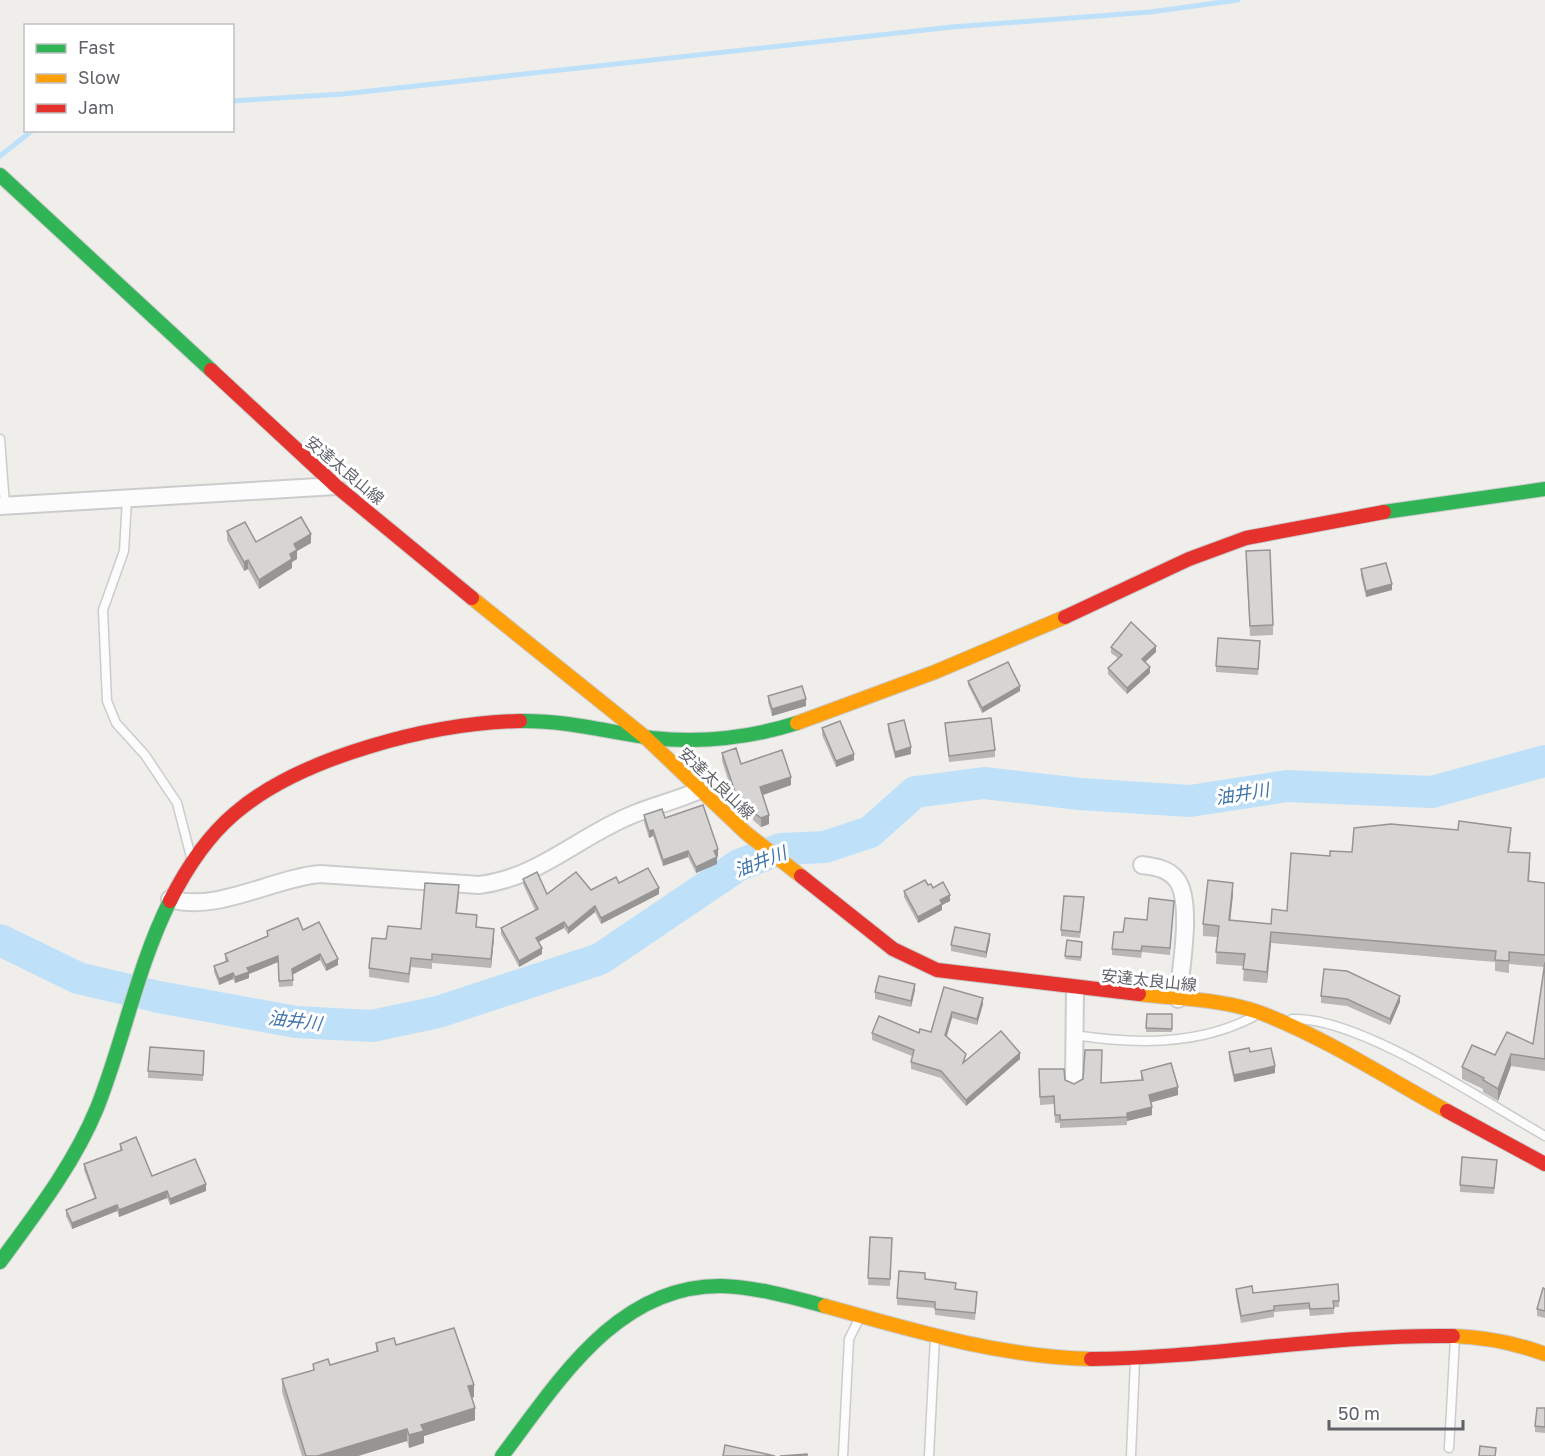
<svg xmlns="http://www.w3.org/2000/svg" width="1545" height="1456" font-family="'Golos Text','Noto Sans JP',sans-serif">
<rect width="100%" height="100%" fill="#efeeea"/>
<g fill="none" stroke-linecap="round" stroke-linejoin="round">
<g stroke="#bfe0f9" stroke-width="5">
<polyline points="232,101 343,94 952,27 1150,12 1238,0"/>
<polyline points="0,156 33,130"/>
</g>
<polyline stroke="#bfe0f9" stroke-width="32" points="0,940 78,978 159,997 296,1022 372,1026 438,1012 600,959 739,865 781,849 825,847 870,832 915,792 984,783 1080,794 1190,801 1287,786 1432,792 1545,761"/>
<g stroke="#cbcccc" stroke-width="11">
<g id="lane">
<polyline points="0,439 5,505"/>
<polyline points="127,499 124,551 103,610 107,701 116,723 145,755 177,803 191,857"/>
<path d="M1292,1019c66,-3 193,83 253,117"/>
<path d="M1074,1035c60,9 123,11 179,-18"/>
<polyline points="1449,1448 1455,1338"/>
<polyline points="843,1456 849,1339 860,1317"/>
<polyline points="929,1456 935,1337"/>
<polyline points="1131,1456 1135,1360"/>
</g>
</g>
<g stroke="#cbcccc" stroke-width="20">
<g id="street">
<polyline points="0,506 336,486"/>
<path d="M1142,865c13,2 25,3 34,14 18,21 4,93 2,120"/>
<path d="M170,899c47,14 103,-21 150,-25l159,11c60,-7 101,-50 155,-71 22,-9 44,-14 66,-24"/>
<polyline points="1074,1082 1075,989"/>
</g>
</g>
<g stroke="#cacacb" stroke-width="16">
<g id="fast">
<polyline points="0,175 211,370"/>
<polyline points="1384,512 1545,489"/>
<path d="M520,721c45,-1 88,11 132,17 49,5 98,0 145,-15"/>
<path d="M0,1262c36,-49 74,-98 97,-154 27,-68 40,-141 73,-207"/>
<path d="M502,1456c56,-74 115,-171 219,-170 35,1 70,11 104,20"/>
</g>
</g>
<g stroke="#cacacb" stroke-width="16">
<g id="slow">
<polyline points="472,598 645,737 746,833 801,876"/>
<polyline points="797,723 935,672 1065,617"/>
<path d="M1139,994c40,5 84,5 122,19 65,25 126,65 186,98"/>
<path d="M825,1306c86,24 176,51 266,53"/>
<path d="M1453,1336c32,1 62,7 92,18"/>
</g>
</g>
<g stroke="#cacacb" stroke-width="16">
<g id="jam">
<polyline points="211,370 336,486 472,598"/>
<polyline points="1065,617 1189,559 1246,538 1384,512"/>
<polyline points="801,876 893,949 937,970 1139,994"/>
<path d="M170,901c16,-32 36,-63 64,-87 67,-58 199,-91 286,-93"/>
<polyline points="1447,1111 1545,1164"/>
<path d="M1091,1359c121,-1 241,-25 362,-23"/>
</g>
</g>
<use href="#lane" stroke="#fdfcfc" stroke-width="8"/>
<use href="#street" stroke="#fdfcfc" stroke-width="16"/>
<use href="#fast" stroke="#30b455" stroke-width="14"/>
<use href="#slow" stroke="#ff9f0a" stroke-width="14"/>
<use href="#jam" stroke="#e5322d" stroke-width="14"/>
</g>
<g fill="#b8b7b5">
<polygon points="227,531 256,542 311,543 297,551 297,559 292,562 292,568 259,589 248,569 244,571 227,540"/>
<polygon points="1246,561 1273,625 1273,635 1250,636"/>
<polygon points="1361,569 1392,590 1366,597 1361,576"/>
<polygon points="1111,647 1156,652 1145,662 1150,673 1127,694 1108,674 1108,668 1118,658 1111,653"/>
<polygon points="1260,647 1258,675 1216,672 1216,666"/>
<polygon points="968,681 1020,691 982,713 968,685"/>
<polygon points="768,696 806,706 772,716 768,702"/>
<polygon points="945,723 995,750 995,757 949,762"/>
<polygon points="888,724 911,754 895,758 888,731"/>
<polygon points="822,728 854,760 836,767 822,735"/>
<polygon points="722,753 741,764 791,785 763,795 769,824 761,827 753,820 751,813 747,814 736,804 722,761"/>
<polygon points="644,815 718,856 717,856 717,864 696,873 688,857 663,866 653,836 649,838 644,822"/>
<polygon points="1511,840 1509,852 1530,865 1529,882 1545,883 1545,1071 1511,1066 1498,1101 1483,1092 1483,1089 1462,1079 1462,1067 1495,1055 1533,1044 1544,967 1509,964 1509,973 1495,971 1495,962 1271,943 1267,983 1243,981 1244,966 1216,964 1217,937 1203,936 1203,924 1233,894 1230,921 1271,924 1287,911 1330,856 1352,852"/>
<polygon points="523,879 547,894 591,890 619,883 659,894 601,924 595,912 568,934 564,928 539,942 542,954 519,967 501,934 501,928 535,910 523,884"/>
<polygon points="928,885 933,888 950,901 942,905 942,910 918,923 904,897 904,891"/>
<polygon points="459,894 457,913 494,938 491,968 432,963 432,969 411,967 409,983 369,977 369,968 386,939 421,929"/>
<polygon points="1084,904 1080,938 1061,936 1061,930"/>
<polygon points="1174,907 1170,955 1142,952 1141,958 1112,955 1112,949 1123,932"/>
<polygon points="303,930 338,965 326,971 320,960 293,974 293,986 279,987 278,962 249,974 249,978 235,983 233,979 219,985 214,972 214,966 225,962 225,954 267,936 267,931"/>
<polygon points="990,940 986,958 951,951 951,945"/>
<polygon points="1067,940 1082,942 1081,961 1065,959"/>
<polygon points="944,987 983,1004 977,1025 952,1018 947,1036 966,1061 1020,1059 966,1106 941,1078 911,1069 911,1062 912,1056 872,1040 872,1033 931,1032"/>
<polygon points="915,990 911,1007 875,999 875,992"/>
<polygon points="1321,996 1400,1002 1390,1025 1347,1006 1321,1003"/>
<polygon points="1147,1014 1172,1014 1172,1032 1146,1032"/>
<polygon points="204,1051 203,1081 148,1078 148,1071"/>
<polygon points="1229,1052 1250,1052 1275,1073 1234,1082 1229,1059"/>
<polygon points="1141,1071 1178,1095 1151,1102 1152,1115 1127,1121 1127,1125 1060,1128 1060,1123 1055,1123 1054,1104 1040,1105 1039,1077 1065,1080 1074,1084 1141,1081"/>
<polygon points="120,1144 152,1176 206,1191 170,1205 167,1198 119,1217 117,1211 72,1229 66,1216 66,1210 95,1199 84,1170 84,1164 120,1151"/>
<polygon points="1497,1166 1494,1194 1460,1192 1460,1185"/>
<polygon points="870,1237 892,1238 890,1286 868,1285"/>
<polygon points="925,1279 956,1290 977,1298 975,1320 935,1315 935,1308 897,1305 897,1298"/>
<polygon points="1236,1289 1253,1293 1339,1301 1339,1307 1334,1307 1334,1314 1310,1316 1309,1309 1274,1312 1274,1317 1241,1323 1236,1295"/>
<polygon points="1545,1289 1545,1318 1537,1316 1537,1309"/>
<polygon points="376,1343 396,1345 474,1397 472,1398 475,1420 424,1436 424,1443 409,1448 407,1441 358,1456 302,1456 282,1392 282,1379 313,1370 313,1364 330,1365 376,1351"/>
<polygon points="1545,1408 1545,1433 1535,1432 1535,1426"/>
</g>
<g fill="#969594">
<polygon points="311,534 311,543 297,551 297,559 292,562 292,568 259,589 259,580 290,554 294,544"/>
<polygon points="248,560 248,569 244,571 244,562"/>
<polygon points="1392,584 1392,590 1366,597 1366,591"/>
<polygon points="1156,646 1156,652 1142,665 1142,659"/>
<polygon points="1150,667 1150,673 1127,694 1127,688"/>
<polygon points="1020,686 1020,691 982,713 982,708"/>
<polygon points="806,699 806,706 772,716 772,709"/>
<polygon points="911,747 911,754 895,758 895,752"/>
<polygon points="854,754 854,760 836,767 836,761"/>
<polygon points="791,777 791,785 760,796 760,787"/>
<polygon points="751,804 751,813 747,814 747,806"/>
<polygon points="769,815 769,824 761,827 761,818"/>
<polygon points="653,830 653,836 649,838 649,831"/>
<polygon points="718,849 718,856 714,857 714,851"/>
<polygon points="688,851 688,857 663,866 663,860"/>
<polygon points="717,857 717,864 696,873 696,867"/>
<polygon points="1233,883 1233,894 1229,932 1229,920"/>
<polygon points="659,888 659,894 601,924 601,918"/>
<polygon points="950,895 950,901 942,905 942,910 918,923 918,917 940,900"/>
<polygon points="595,906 595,912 568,934 568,928"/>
<polygon points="564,922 564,928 536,943 536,938"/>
<polygon points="494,929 494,938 491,968 491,959"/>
<polygon points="1271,932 1271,943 1267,983 1267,972"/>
<polygon points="990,934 990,940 986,958 986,952"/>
<polygon points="542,948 542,954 519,967 519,961"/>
<polygon points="320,954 320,960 292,975 292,969"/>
<polygon points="278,956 278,962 249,974 249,978 235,983 235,977 247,968"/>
<polygon points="338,959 338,965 326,971 326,965"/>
<polygon points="233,973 233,979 219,985 219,979"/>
<polygon points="915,984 915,990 911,1007 911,1001"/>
<polygon points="1400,996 1400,1002 1390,1025 1390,1019"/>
<polygon points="983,998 983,1004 977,1025 977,1019"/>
<polygon points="952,1012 952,1018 945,1041 945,1035"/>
<polygon points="1020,1053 1020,1059 966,1106 966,1100"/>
<polygon points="1511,1054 1511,1066 1498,1101 1498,1089"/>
<polygon points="1275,1066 1275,1073 1234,1082 1234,1075"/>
<polygon points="1178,1087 1178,1095 1149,1103 1149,1095"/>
<polygon points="1152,1107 1152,1115 1127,1121 1127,1113"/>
<polygon points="206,1184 206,1191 170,1205 170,1199"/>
<polygon points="167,1191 167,1198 119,1217 119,1210"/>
<polygon points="117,1205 117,1211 72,1229 72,1223"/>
<polygon points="474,1385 474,1397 468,1399 468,1386"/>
<polygon points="475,1408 475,1420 424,1436 424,1443 409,1448 409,1435 421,1425"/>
<polygon points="407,1429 407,1441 358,1456 317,1456"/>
</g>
<g fill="#d6d5d3" stroke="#969594" stroke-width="1.5">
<polygon points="301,517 311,534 294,544 297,550 290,554 292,559 259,580 248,560 244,562 227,531 245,522 256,542"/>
<polygon points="1270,550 1273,625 1250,626 1246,551"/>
<polygon points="1386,563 1392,584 1366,591 1361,569"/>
<polygon points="1131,622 1156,646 1142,659 1150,667 1127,688 1108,668 1122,655 1111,647"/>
<polygon points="1218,638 1260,641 1258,669 1216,666"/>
<polygon points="1008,662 1020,686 982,708 968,681"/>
<polygon points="802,686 806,699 772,709 768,696"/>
<polygon points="991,718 995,750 949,756 945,723"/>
<polygon points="904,720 911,747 895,752 888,724"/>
<polygon points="840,721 854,754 836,761 822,728"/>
<polygon points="736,748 741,764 782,750 791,777 760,787 769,815 761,818 753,812 751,804 747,806 736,795 722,753"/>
<polygon points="703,805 718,849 714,851 717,857 696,867 688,851 663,860 653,830 649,831 644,815 662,809 665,818"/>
<polygon points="1459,821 1511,828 1508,852 1530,853 1528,881 1545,883 1545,955 1509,952 1509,961 1495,960 1496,951 1271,932 1267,972 1243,969 1245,954 1216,952 1219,926 1203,924 1208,880 1233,883 1229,920 1271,924 1272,909 1287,911 1291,853 1330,856 1330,851 1352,852 1354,828 1391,824 1458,830"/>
<polygon points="648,868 659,888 601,918 595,906 568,928 564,922 536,938 542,948 519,961 501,928 538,909 523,879 537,872 547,894 576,872 591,890 616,877 619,883"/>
<polygon points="925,880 928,885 931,884 933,888 943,882 950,895 940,900 942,904 918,917 904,891"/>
<polygon points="425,883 459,885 456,913 477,915 476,927 494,929 491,959 432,954 432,960 411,958 409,974 369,968 372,938 386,939 388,926 421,929"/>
<polygon points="1064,896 1084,897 1080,932 1061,930"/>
<polygon points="1149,898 1174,901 1170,948 1142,946 1141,951 1112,949 1114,932 1123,932 1125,918 1147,920"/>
<polygon points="298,918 303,930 319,922 338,959 326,965 320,954 292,969 293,980 279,981 278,956 247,968 249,972 235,977 233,973 219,979 214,966 228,961 225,954 268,936 267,931"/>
<polygon points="955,927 990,934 986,952 951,945"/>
<polygon points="1067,940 1082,942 1081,957 1065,956"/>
<polygon points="1545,962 1545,1059 1511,1054 1498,1089 1483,1080 1484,1078 1462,1067 1472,1045 1495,1055 1507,1032 1533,1044"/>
<polygon points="1324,969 1347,971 1400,996 1390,1019 1347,999 1321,996"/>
<polygon points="879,976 915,984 911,1001 875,992"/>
<polygon points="944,987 983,998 977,1019 952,1012 945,1035 966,1054 963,1063 1001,1031 1020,1053 966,1100 941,1071 911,1062 914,1050 872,1033 879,1016 919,1033 920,1029 931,1032"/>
<polygon points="1147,1014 1172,1014 1172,1029 1146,1028"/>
<polygon points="150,1047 204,1051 203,1075 148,1071"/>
<polygon points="1249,1048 1250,1052 1271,1048 1275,1066 1234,1075 1229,1052"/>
<polygon points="1085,1050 1102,1050 1101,1083 1143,1080 1141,1071 1171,1063 1178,1087 1149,1095 1152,1107 1127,1113 1127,1117 1060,1120 1060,1115 1055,1115 1054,1096 1040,1097 1039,1069 1064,1069 1065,1080 1074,1084 1083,1079"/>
<polygon points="136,1137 152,1176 195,1159 206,1184 170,1199 167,1191 119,1210 117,1205 72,1223 66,1210 96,1198 84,1164 122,1150 120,1144"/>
<polygon points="1462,1157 1497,1160 1494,1188 1460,1185"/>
<polygon points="870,1237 892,1238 890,1279 868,1278"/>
<polygon points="899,1271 925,1273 925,1279 956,1283 955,1289 977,1292 975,1313 935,1309 935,1302 897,1298"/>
<polygon points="1338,1284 1339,1301 1333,1301 1334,1308 1310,1309 1309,1303 1274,1306 1274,1310 1241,1316 1236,1289 1252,1286 1253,1293"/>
<polygon points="1543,1288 1545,1289 1545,1311 1537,1309"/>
<polygon points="454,1328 474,1385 468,1386 475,1408 421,1425 424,1431 409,1435 407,1429 317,1456 306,1456 282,1379 314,1370 313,1364 328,1359 330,1365 378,1351 376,1343 394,1338 396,1345"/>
<polygon points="1537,1408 1545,1408 1545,1427 1535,1426"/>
<polygon points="725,1445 775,1456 723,1456"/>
<polygon points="1480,1446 1496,1448 1495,1456 1479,1456"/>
<polygon points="807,1454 807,1456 780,1456"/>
</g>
<g text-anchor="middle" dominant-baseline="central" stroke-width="6" stroke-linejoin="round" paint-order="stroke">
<g font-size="16" fill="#5f6368" stroke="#fff">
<text transform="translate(345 470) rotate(40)">安達太良山線</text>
<text transform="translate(717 783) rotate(43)">安達太良山線</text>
<text transform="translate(1149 980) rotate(6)">安達太良山線</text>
</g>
<g font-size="18" font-style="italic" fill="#4174aa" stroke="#fff">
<text transform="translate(1242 793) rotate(-9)">油井川</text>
<text transform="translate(760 861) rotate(-21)">油井川</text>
<text transform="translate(295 1020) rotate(7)">油井川</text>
</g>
</g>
<rect x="24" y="24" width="210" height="108" fill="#ffffff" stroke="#bfc1c3" stroke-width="1.5"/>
<rect x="36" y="44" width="30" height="9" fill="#30b455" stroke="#bfc1c3" stroke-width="1.5"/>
<text x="78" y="54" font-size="18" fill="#5f6368">Fast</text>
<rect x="36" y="74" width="30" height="9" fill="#ff9f0a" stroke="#bfc1c3" stroke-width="1.5"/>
<text x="78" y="84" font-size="18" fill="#5f6368">Slow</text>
<rect x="36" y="104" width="30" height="9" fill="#e5322d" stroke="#bfc1c3" stroke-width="1.5"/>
<text x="78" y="114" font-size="18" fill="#5f6368">Jam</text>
<path d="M1329 1420v9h134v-9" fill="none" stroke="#5f6368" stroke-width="3"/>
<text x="1338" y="1420" font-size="18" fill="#5f6368" stroke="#ffffff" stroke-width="4.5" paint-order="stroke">50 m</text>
</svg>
